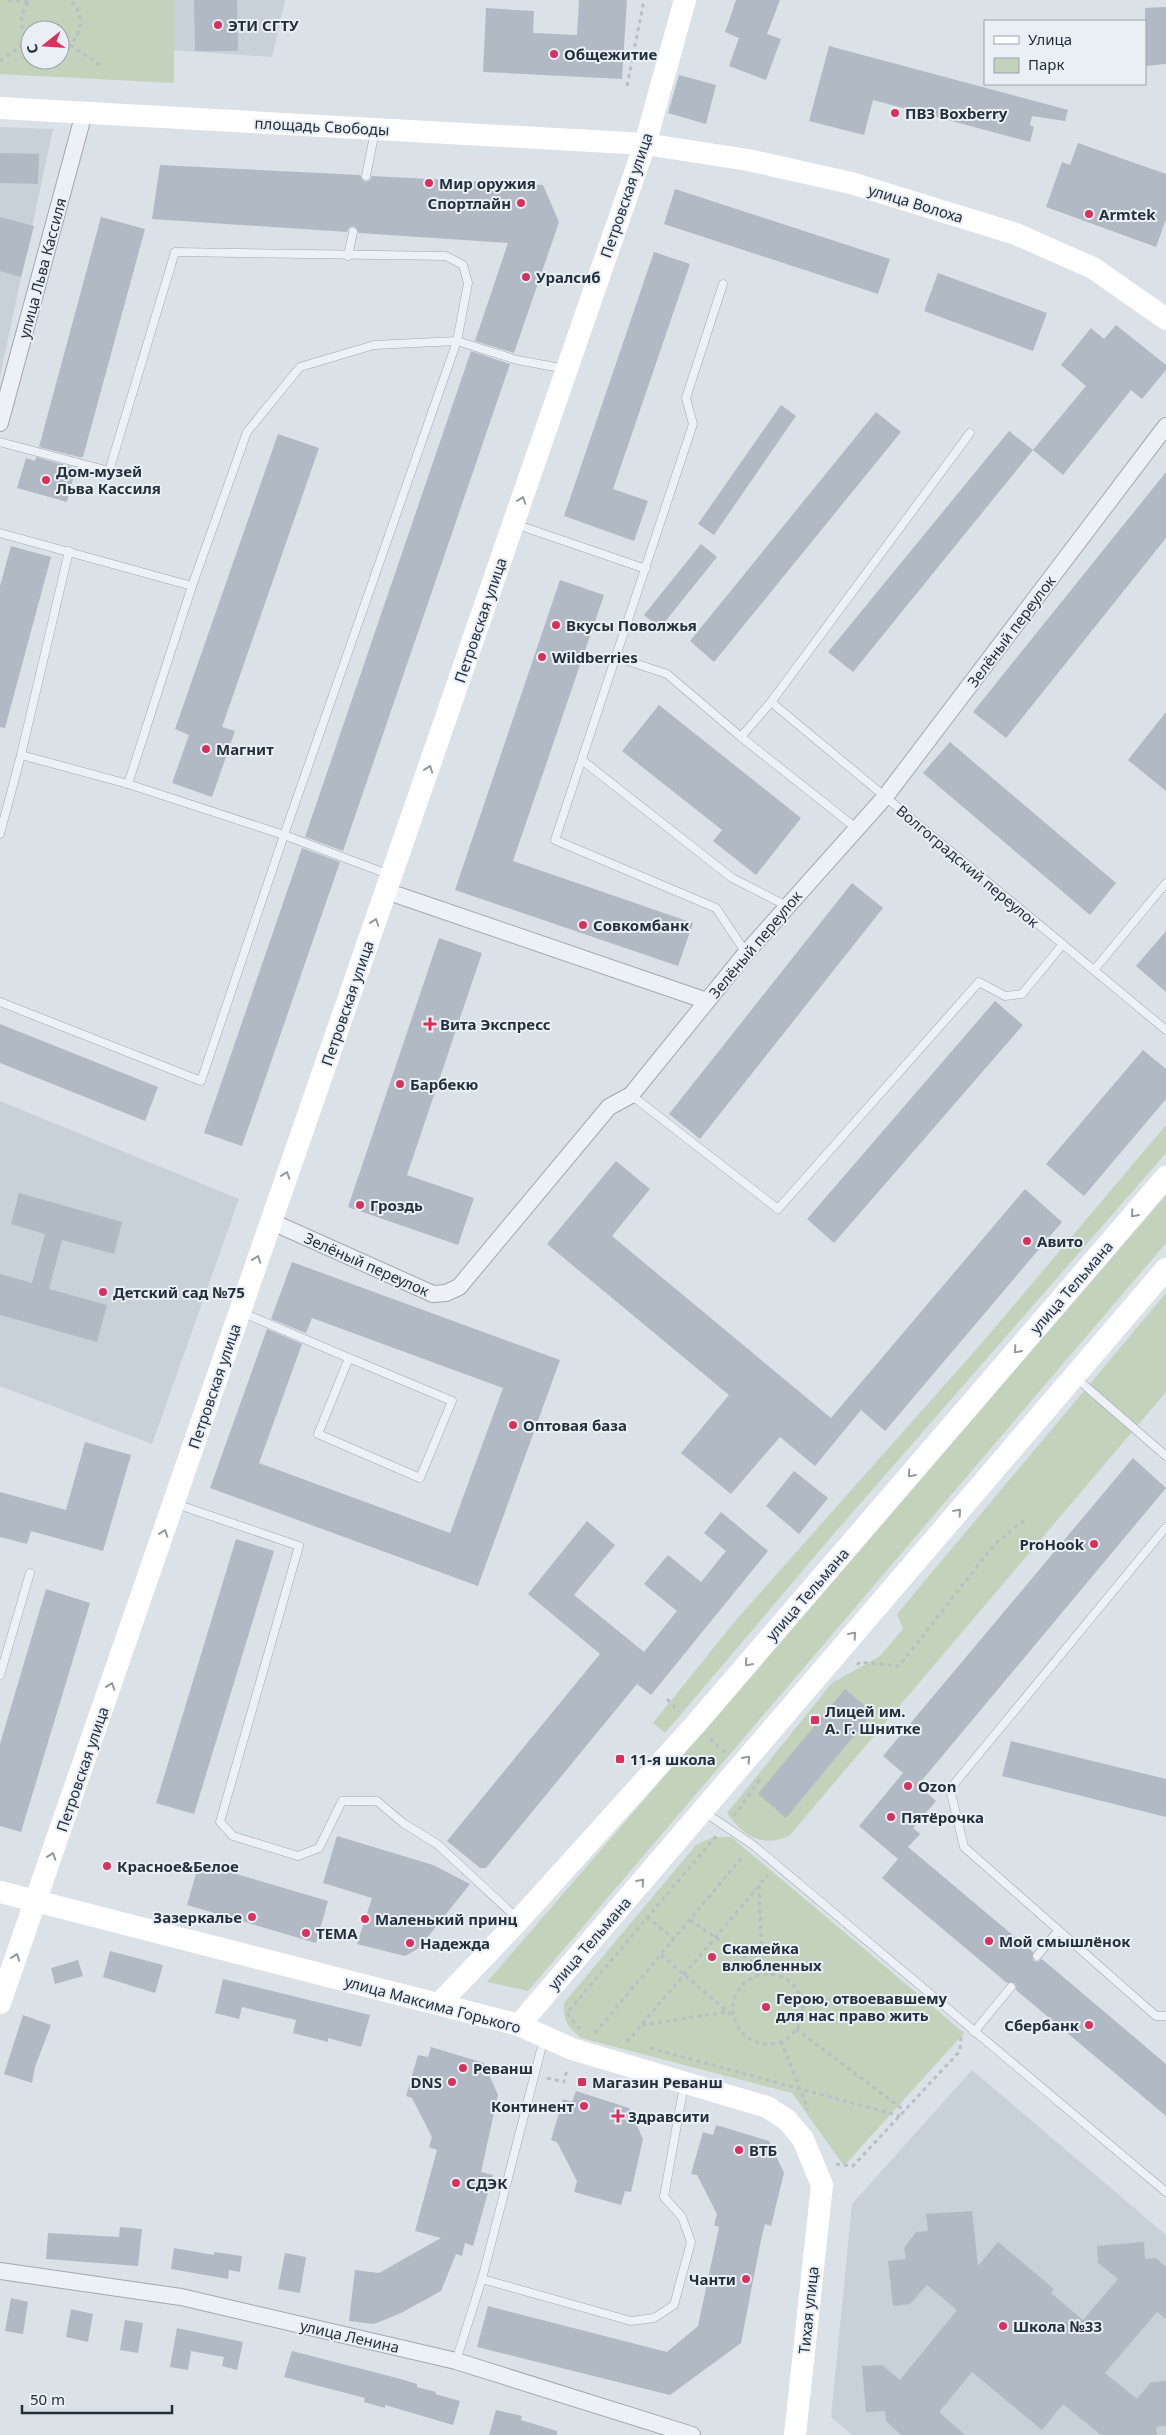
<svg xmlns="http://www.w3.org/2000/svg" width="1166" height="2435" font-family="'Noto Sans',sans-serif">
<rect width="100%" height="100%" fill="#dae1e7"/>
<g fill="#c8d0d9">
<polygon points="157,0 285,0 272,57 157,49"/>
<polygon points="0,127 53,129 0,376"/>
<polygon points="0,1101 239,1199 152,1444 0,1386"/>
<polygon points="972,2070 1166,2235 1166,2435 852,2435 831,2417 852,2204"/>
</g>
<g fill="#c3d2bb" fill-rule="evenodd">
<path d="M0,0h174v83l-174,-9zM30,30h30v30h-30z"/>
<polygon points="1166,1125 1166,1153 832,1536 665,1733 653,1723 736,1620 981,1344"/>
<polygon points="1166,1195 1166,1243 528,1991 487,1982"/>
<path d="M1166,1293v99l-377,444c-27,12 -46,0 -62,-23l105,-130 48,-27 23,-27 -6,-15z"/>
<path d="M713,1837h18l233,196 -120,133 -52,-73 -211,-55c-13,-11 -18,-17 -17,-35l132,-158z"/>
</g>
<g fill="#b1bac4">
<polygon points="194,0 237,0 238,51 195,51"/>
<polygon points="579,0 627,0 622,79 483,72 486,8 534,11 533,33 577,35"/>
<polygon points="736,0 780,0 767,34 781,39 766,80 729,66 739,38 725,32"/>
<polygon points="1166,7 1166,64 1145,66 1145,8"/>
<polygon points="829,46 1068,110 1065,121 1032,116 1030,125 1034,127 1030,142 873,100 864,135 809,121"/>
<polygon points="679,75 716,85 706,124 668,113"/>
<polygon points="1078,143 1166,174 1166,219 1156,247 1046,207 1062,162 1070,165"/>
<polygon points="0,153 39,154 38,184 0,183"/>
<polygon points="160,165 360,175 365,182 370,180 372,176 543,185 559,222 514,353 475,341 508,243 359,233 354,226 349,228 347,232 152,219"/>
<polygon points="675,189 890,259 878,294 664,224"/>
<polygon points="0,217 34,226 21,277 0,271"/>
<polygon points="101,217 145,229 83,457 79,457 39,447"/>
<polygon points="654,252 690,264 613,489 648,501 634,541 564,516"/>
<polygon points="938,273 1047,313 1033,351 924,311"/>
<polygon points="1116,325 1166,365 1166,370 1142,399 1131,390 1063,475 1033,450 1086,386 1061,365 1091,328 1104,339"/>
<polygon points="471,351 510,364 343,851 305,837"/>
<polygon points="781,405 796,416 714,535 698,524"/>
<polygon points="876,412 901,432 714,662 690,641"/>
<polygon points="1009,431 1033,450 853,672 828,652"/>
<polygon points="278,434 319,448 222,727 235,731 212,797 172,783 189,735 175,729"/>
<polygon points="36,457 76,468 67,502 17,488 26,458 35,461"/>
<polygon points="1166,472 1166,538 1006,738 973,712"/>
<polygon points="701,544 717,557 660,628 644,615"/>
<polygon points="11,546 51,557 5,728 0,727 0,586"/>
<polygon points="560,580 604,595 513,861 693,923 678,966 455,890"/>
<polygon points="659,705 801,818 756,875 713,841 722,830 622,751"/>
<polygon points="1166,712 1166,791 1128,760"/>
<polygon points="950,742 1116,883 1090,915 923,773"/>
<polygon points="302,848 340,862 242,1146 204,1133"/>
<polygon points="852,883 883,908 700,1139 669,1114"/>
<polygon points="1166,931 1166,992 1136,966"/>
<polygon points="439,938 482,953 407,1175 474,1198 458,1245 348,1207"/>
<polygon points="995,1001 1023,1025 834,1243 807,1219"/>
<polygon points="0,1024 158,1087 145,1121 0,1063"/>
<polygon points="1143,1050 1166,1069 1166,1099 1084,1196 1046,1164"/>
<polygon points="616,1161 650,1189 612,1236 831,1418 1025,1189 1062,1222 885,1431 861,1410 815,1466 780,1437 731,1494 681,1453 729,1395 547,1244"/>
<polygon points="19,1193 122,1222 114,1254 62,1240 49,1289 107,1305 97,1342 0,1315 0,1274 32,1283 45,1234 11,1224"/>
<polygon points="292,1262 560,1360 478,1586 210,1488 267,1329 302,1344 259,1463 450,1533 503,1388 312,1318 306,1333 271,1319"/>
<polygon points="85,1442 131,1455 103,1551 31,1531 27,1544 0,1537 0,1492 66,1510"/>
<polygon points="1133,1458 1166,1488 918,1785 936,1801 913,1828 920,1834 908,1847 1033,1952 1033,1960 1037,1962 1042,1959 1166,2064 1166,2116 1016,1990 1015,1983 1007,1983 882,1878 898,1859 859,1826 903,1773 883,1756"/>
<polygon points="794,1471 828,1498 799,1534 766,1506"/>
<polygon points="721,1512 768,1551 651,1695 637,1684 486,1868 480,1868 447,1841 600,1654 528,1594 587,1521 615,1545 574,1595 644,1652 677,1611 644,1584 668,1555 701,1582 726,1551 704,1533"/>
<polygon points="236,1539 274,1551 194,1814 156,1803"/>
<polygon points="46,1589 90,1603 21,1832 0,1826 0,1744"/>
<polygon points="845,1689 873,1713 786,1818 758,1794"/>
<polygon points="1011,1741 1166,1779 1166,1817 1002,1776"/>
<polygon points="337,1836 433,1865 470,1884 419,1948 405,1956 357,1944 372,1898 323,1883"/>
<polygon points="199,1863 328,1901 316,1943 187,1905"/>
<polygon points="110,1951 163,1965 155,1993 103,1977"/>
<polygon points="78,1960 83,1976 55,1984 51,1968"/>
<polygon points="223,1979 370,2015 361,2047 328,2038 328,2042 293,2033 296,2020 242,2007 239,2019 215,2013"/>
<polygon points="23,2015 51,2025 35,2067 32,2083 4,2074"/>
<polygon points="431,2047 484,2063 498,2095 481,2172 493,2175 473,2246 465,2243 462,2256 456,2254 441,2291 401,2313 374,2324 349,2321 355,2270 379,2273 441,2238 415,2231 437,2150 429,2147 432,2137 412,2098 406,2096 418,2055 428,2057"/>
<polygon points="576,2091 629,2108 643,2139 631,2192 625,2191 621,2205 574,2192 577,2181 557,2142 551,2140 563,2099 572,2102"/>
<polygon points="716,2125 769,2141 784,2173 771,2226 765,2224 761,2240 741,2343 670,2395 477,2347 488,2306 667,2352 698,2326 719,2227 714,2225 717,2214 697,2175 691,2174 703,2132 713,2135"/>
<polygon points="972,2211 978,2266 998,2242 1054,2289 1051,2293 1083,2320 1118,2279 1098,2263 1097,2246 1144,2242 1145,2259 1156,2258 1166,2267 1166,2319 1157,2312 1105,2373 1137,2399 1151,2382 1166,2381 1166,2426 1156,2427 1157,2435 1101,2435 1063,2404 1042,2430 972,2372 939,2412 965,2435 901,2435 886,2421 885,2411 866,2412 862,2366 882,2365 900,2380 957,2310 927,2285 910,2304 893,2306 888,2261 906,2259 904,2248 916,2232 928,2231 926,2214"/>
<polygon points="120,2227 142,2229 138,2266 46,2259 48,2233 119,2237"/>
<polygon points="174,2248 214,2255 214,2252 242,2256 240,2272 229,2270 228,2279 171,2269"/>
<polygon points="285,2253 306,2257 300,2293 278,2289"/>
<polygon points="11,2298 28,2302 23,2334 5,2331"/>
<polygon points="71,2309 93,2314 88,2342 66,2337"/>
<polygon points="125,2320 143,2323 138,2353 120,2350"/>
<polygon points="177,2328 243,2342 237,2370 222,2366 224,2357 191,2351 188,2370 170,2367"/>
<polygon points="292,2351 397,2378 417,2384 417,2387 436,2392 435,2394 460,2401 453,2425 385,2405 385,2408 364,2402 365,2398 284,2377"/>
<polygon points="496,2410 522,2416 521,2420 557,2431 557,2435 489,2435"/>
</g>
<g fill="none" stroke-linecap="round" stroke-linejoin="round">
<g stroke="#9fa8b1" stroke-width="9">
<g id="lane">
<polyline points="366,176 375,131"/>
<polyline points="348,256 353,232"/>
<polyline points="723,284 686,398 693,424 555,840 716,908 746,953"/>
<polyline points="0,442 109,471 175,252 446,256 463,265 468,283 457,341 284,835 201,1081 0,1002"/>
<polyline points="515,524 646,569"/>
<polyline points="0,533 192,586"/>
<polyline points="616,657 667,674 741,737 856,828"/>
<polyline points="771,702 1166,1030"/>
<polyline points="741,737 771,702 970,433"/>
<polyline points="21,755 128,784 284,835 390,875"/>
<polyline points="582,760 732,878 787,906"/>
<polyline points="128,784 192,586 247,432 300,367 374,345 457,341 517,360 566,369"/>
<polyline points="0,834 21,755 69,551"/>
<polyline points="1094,970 1166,883"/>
<polyline points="631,1095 778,1209 979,982 1005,996 1022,994 1063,944"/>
<polyline points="241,1312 349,1358 318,1434 420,1478 452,1401 349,1358"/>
<polyline points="1075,1377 1166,1456"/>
<polyline points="176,1504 299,1546 220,1822 233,1836 298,1856 319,1848 342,1801 377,1801 403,1823 437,1844 517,1918"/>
<polyline points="1166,1527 950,1789 964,1847 1156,2016 1166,2016"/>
<polyline points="0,1675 30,1573"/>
<polyline points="704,1812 753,1845 1166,2192"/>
<polyline points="1037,1956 1058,1931"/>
<polyline points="974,2032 1011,1987"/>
<polyline points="482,2279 631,2321 654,2318 674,2305 691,2242 682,2217 664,2197 684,2085"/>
<polyline points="456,2361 482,2279 544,2038"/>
</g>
</g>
<g stroke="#9fa8b1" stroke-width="18">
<g id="street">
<polyline points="0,423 84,113"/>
<polyline points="386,891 707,1001"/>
<polyline points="270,1221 433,1294 446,1293 459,1287 609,1107 631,1095 746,953 885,797 1166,426"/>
<polyline points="0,2271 181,2297 456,2361 692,2435"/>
</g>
</g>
<g stroke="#b8bfc5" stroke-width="3" stroke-dasharray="4 4" stroke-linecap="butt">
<polyline points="8,0 28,2"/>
<path d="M30,43c-11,-12 -12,-32 1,-43"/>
<polyline points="70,45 100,65"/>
<path d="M60,51c21,-9 28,-35 10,-51"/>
<polyline points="0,61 28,41"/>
<polyline points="52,63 52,60"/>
<polyline points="627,86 644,0"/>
<polyline points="857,1665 860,1662 899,1666 994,1545 1027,1518"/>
<polyline points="667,1699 679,1711"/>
<polyline points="710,1739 726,1753"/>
<polyline points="734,1816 761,1778"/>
<polyline points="759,1885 762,1968"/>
<polyline points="647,1917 674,1939"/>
<polyline points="690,1920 770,1974"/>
<polyline points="661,1955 734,2017"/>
<circle cx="768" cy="2009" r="35"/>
<polyline points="802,2002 912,1996"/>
<polyline points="642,2025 726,2012"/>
<polyline points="580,2029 567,2013 717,1835"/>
<polyline points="796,2029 905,2111"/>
<polyline points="595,2033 744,1855"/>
<polyline points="781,2041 808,2110"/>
<polyline points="627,2042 768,1875"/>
<polyline points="650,2048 900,2116"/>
<polyline points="547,2078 564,2082 567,2069"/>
<polyline points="836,2164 853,2166 960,2051 961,2037"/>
</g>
<use href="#lane" stroke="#edf1f5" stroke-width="8"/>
<use href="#street" stroke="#edf1f5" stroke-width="16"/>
<g stroke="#fff" stroke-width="22">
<polyline points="0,108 645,144 748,160 851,183 1016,234 1093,268 1166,319"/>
<polyline points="0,1892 519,2025 572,2049 767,2107 787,2120 803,2139 822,2185 795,2435"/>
<polyline points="0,2003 645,144 685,0"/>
<polyline points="439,2004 519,1920 694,1726 1166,1177"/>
<polyline points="519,2025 1166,1269"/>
</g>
</g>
<defs><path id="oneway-chevron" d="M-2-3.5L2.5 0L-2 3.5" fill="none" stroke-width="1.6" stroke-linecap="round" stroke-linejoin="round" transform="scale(1.25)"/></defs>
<g stroke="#91989e">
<use href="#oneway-chevron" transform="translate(522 500) rotate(-71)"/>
<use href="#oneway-chevron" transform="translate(429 769) rotate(-71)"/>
<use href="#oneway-chevron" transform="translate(375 922) rotate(-71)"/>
<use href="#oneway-chevron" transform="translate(286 1175) rotate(-71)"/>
<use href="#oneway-chevron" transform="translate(1134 1214) rotate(131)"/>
<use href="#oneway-chevron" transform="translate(257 1259) rotate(-71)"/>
<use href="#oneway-chevron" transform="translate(1017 1350) rotate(131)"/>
<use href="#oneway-chevron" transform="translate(911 1474) rotate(131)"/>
<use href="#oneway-chevron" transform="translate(958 1512) rotate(-49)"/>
<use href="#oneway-chevron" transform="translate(164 1533) rotate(-71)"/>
<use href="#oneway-chevron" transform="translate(853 1635) rotate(-49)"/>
<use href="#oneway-chevron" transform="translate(748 1663) rotate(131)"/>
<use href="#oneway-chevron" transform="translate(111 1686) rotate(-71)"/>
<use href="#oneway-chevron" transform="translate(747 1759) rotate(-49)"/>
<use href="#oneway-chevron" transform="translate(52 1856) rotate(-71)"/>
<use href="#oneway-chevron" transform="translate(641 1882) rotate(-49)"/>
<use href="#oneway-chevron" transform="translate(16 1957) rotate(-70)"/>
</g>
<g fill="#da315c" stroke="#eaeff5" stroke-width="2">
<circle cx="218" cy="25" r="5"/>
<circle cx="554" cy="54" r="5"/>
<circle cx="895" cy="113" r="5"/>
<circle cx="429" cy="183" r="5"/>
<circle cx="521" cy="203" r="5"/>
<circle cx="1089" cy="214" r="5"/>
<circle cx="526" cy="277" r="5"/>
<circle cx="46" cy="480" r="5"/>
<circle cx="556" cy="625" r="5"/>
<circle cx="542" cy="657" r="5"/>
<circle cx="206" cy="749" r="5"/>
<circle cx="583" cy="925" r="5"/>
<path d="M427.5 1016.5h5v5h5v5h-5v5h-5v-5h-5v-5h5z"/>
<circle cx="400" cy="1084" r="5"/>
<circle cx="360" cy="1205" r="5"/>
<circle cx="1027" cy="1241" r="5"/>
<circle cx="103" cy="1292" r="5"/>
<circle cx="513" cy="1425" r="5"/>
<circle cx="1094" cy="1544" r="5"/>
<rect x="810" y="1715" width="10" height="10" rx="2.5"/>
<rect x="615" y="1754" width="10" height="10" rx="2.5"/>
<circle cx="908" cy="1786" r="5"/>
<circle cx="891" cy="1817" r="5"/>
<circle cx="107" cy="1866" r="5"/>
<circle cx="252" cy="1917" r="5"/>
<circle cx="365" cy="1919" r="5"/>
<circle cx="306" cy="1933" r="5"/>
<circle cx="989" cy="1941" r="5"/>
<circle cx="410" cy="1943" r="5"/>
<circle cx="712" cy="1957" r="5"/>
<circle cx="766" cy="2007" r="5"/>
<circle cx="1089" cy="2025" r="5"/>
<circle cx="463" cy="2068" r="5"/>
<circle cx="452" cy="2082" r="5"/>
<rect x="577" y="2077" width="10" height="10" rx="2.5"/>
<circle cx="584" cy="2106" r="5"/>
<path d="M615.5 2108.5h5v5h5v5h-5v5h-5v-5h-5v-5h5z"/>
<circle cx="739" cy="2150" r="5"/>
<circle cx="456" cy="2183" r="5"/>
<circle cx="746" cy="2279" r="5"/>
<circle cx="1003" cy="2326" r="5"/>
</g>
<g text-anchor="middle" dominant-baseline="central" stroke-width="4" stroke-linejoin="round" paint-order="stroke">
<g font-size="15" font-weight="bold" fill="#23303e" stroke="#eaeff5" text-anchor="start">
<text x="228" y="25">ЭТИ СГТУ</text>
<text x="564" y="54">Общежитие</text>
<text x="905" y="113">ПВЗ Boxberry</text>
<text x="439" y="183">Мир оружия</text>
<text x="511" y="203" text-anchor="end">Спортлайн</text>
<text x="1099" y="214">Armtek</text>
<text x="536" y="277">Уралсиб</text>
<text x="56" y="471">Дом-музей<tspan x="56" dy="17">Льва Кассиля</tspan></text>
<text x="566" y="625">Вкусы Поволжья</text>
<text x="552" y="657">Wildberries</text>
<text x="216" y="749">Магнит</text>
<text x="593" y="925">Совкомбанк</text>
<text x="440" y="1024">Вита Экспресс</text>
<text x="410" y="1084">Барбекю</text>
<text x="370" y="1205">Гроздь</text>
<text x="1037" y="1241">Авито</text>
<text x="113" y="1292">Детский сад №75</text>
<text x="523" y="1425">Оптовая база</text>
<text x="1084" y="1544" text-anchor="end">ProHook</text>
<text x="825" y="1711">Лицей им.<tspan x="825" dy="17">А. Г. Шнитке</tspan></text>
<text x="630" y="1759">11-я школа</text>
<text x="918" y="1786">Ozon</text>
<text x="901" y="1817">Пятёрочка</text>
<text x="117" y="1866">Красное&amp;Белое</text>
<text x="242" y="1917" text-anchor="end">Зазеркалье</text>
<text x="375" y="1919">Маленький принц</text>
<text x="316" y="1933">ТЕМА</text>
<text x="999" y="1941">Мой смышлёнок</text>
<text x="420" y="1943">Надежда</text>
<text x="722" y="1948">Скамейка<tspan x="722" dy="17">влюбленных</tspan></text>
<text x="776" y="1998">Герою, отвоевавшему<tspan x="776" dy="17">для нас право жить</tspan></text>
<text x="1079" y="2025" text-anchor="end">Сбербанк</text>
<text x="473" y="2068">Реванш</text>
<text x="442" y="2082" text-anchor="end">DNS</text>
<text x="592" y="2082">Магазин Реванш</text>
<text x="574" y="2106" text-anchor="end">Континент</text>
<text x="628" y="2116">Здравсити</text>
<text x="749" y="2150">ВТБ</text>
<text x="466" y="2183">СДЭК</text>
<text x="736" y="2279" text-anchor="end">Чанти</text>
<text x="1013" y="2326">Школа №33</text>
</g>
<g font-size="15" fill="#23303e" stroke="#eaeff5">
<text transform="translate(322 126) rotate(3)">площадь Свободы</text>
<text transform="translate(626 195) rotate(-71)">Петровская улица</text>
<text transform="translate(916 203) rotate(17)">улица Волоха</text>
<text transform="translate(42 268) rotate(-75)">улица Льва Кассиля</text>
<text transform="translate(480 620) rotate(-71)">Петровская улица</text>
<text transform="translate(1011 631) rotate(-53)">Зелёный переулок</text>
<text transform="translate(968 866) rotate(40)">Волгоградский переулок</text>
<text transform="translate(755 944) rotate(-50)">Зелёный переулок</text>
<text transform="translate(347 1003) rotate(-71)">Петровская улица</text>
<text transform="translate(367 1264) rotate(24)">Зелёный переулок</text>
<text transform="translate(1071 1287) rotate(-49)">улица Тельмана</text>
<text transform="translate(214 1386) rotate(-71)">Петровская улица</text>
<text transform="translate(807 1594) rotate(-49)">улица Тельмана</text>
<text transform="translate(82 1769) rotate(-71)">Петровская улица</text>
<text transform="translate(589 1943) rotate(-49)">улица Тельмана</text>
<text transform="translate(433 2004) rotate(15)">улица Максима Горького</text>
<text transform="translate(808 2310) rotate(-84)">Тихая улица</text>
<text transform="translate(350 2336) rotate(13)">улица Ленина</text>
</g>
</g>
<rect x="984" y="20" width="162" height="65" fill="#eaeff5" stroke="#9aa3ac"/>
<rect x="994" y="36" width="25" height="8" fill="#ffffff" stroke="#9aa3ac"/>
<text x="1028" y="45" font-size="15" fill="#23303e">Улица</text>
<rect x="994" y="58" width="25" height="15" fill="#c3d2bb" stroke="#9aa3ac"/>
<text x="1028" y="70" font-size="15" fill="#23303e">Парк</text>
<g transform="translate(45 45) rotate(253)"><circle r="24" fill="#eaeff5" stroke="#9aa3ac"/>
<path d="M0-4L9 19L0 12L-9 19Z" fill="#da315c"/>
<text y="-8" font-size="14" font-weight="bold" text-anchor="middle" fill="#23303e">С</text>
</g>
<path d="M22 2405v8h150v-8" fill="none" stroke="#23303e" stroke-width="2.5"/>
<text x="30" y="2405" font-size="15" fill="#23303e" stroke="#eaeff5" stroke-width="4" paint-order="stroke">50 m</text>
</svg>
